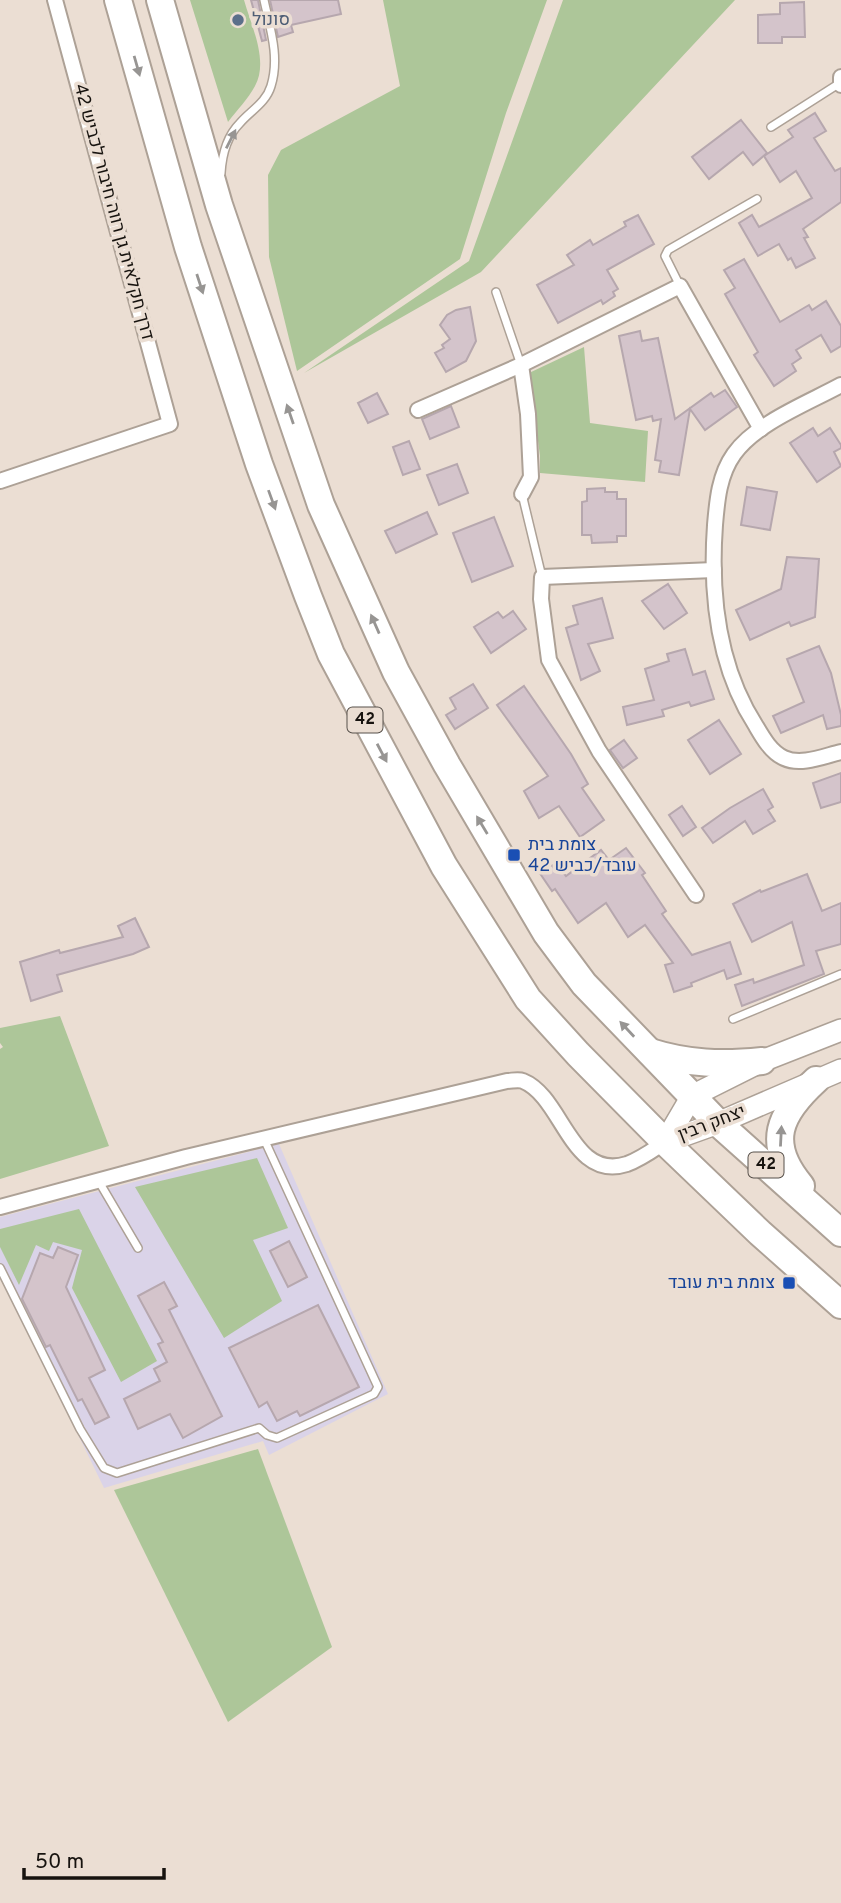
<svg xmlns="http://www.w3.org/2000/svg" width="841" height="1903" font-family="Overpass,Heebo,sans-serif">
<rect width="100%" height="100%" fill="#ebded3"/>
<polygon fill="#dad3e8" points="279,1144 388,1394 269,1455 263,1441 104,1488 0,1274 0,1217"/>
<g fill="#adc699">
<path d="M190,0h54c7,25 25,61 11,86 -7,13 -18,24 -27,36z"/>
<polygon points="383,0 547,0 506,113 460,259 297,371 269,257 268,175 281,150 400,86"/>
<polygon points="563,0 735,0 481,272 304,373 469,261"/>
<polygon points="584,347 590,423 648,431 645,482 540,473 540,456 529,373"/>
<polygon points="60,1016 109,1146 0,1179 0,1049 3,1047 0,1043 0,1028"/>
<polygon points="257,1158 288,1228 253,1240 282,1301 224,1338 135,1187"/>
<polygon points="79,1209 157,1361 121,1382 72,1288 82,1250 53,1242 49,1251 36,1245 19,1285 0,1247 0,1229"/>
<polygon points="258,1449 332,1647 228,1722 114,1490"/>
</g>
<g fill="#d4c4cb" stroke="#b6a7ae" stroke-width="2">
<polygon points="251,0 258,0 266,40 262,41"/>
<polygon points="270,0 338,0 341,14 291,25 293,32 278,37"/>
<polygon points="804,2 805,37 782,37 782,43 758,43 758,15 780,14 780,3"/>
<polygon points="815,113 826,131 814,138 835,171 841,168 841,202 803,229 808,237 804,238 815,258 796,268 791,258 788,260 779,244 758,256 739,223 752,215 759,227 812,198 796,171 780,182 764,156 793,137 788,130"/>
<polygon points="741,120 767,153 753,165 743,152 709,179 692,157"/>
<polygon points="638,215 654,244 607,270 618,289 613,292 615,296 603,304 601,300 558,323 537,285 574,265 567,255 590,240 593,245 626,226 624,222"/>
<polygon points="744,259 780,322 809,305 812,310 826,301 841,326 841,346 831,352 821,335 796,350 801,358 792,364 796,371 774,386 754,355 758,352 725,294 735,288 724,270"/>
<polygon points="470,307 476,341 466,361 446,372 435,353 444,348 442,345 450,339 440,325 447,315 456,310"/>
<polygon points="640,331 642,341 658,338 675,419 711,393 714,397 725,390 737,407 705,430 690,409 679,475 659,472 661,461 655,460 661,419 653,421 652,416 636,420 619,336"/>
<polygon points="377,393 388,414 368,423 358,403"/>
<polygon points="451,406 459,427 430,439 422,419"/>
<polygon points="813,428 818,436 830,428 841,445 841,448 834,452 841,466 817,482 790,443"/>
<polygon points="409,441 420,469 403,475 393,447"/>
<polygon points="457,464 468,493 439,505 427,475"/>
<polygon points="747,487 777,492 770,530 741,525"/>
<polygon points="605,488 605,492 617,492 617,499 626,499 626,536 617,536 617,542 592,543 591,535 582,535 582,502 587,501 587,489"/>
<polygon points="427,512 437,534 396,553 385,531"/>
<polygon points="494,517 513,566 472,582 453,533"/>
<polygon points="787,557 819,559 815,617 791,626 789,622 750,640 736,610 781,589"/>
<polygon points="668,584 687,613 664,629 642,601"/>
<polygon points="602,598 613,638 588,644 600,671 581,680 566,628 578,624 573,606"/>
<polygon points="513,611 526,629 491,653 474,627 498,612 503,618"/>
<polygon points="819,646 831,673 841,715 841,726 827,729 823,715 781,733 773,716 804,702 787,659"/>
<polygon points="685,649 693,675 705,671 714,699 691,706 689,702 662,710 664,716 627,725 623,707 654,700 645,669 669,661 667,654"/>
<polygon points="473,684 488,708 455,729 446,715 456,709 450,698"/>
<polygon points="524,686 571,754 588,784 582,788 604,820 580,837 559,806 539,818 524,791 548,776 497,705"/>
<polygon points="719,720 741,754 710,774 688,740"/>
<polygon points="624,740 637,758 623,768 610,750"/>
<polygon points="841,773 841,802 821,808 813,783"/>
<polygon points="763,789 773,807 768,810 775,821 753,834 745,821 713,843 702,828 730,808"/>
<polygon points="682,806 696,827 683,836 669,815"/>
<polygon points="626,848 645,873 642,875 666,911 662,914 692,955 730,942 741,974 727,979 724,970 691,983 692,986 674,992 665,965 673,963 645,925 628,937 606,903 578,923 555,889 552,891 539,872 550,863 555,869 558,866 566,876 601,850 609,860"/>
<polygon points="807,874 822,911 841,903 841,944 816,951 824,974 742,1006 735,985 753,979 754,983 804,965 792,922 752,942 733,904 760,890 761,892"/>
<polygon points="135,918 149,947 133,954 57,975 62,991 31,1001 20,962 59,950 60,953 123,937 118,926"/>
<polygon points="289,1241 307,1277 288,1287 270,1251"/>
<polygon points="58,1247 78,1255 66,1287 105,1370 89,1378 109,1417 95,1424 82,1399 78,1401 50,1345 46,1347 22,1299 40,1253 53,1258"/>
<polygon points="164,1282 177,1306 169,1310 222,1416 183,1438 170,1414 138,1429 124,1399 160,1381 154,1369 167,1362 158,1344 163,1342 138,1296"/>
<polygon points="318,1305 359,1387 300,1416 297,1411 277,1421 267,1402 259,1407 229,1348"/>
</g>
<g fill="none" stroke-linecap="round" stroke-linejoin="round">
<g stroke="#ada196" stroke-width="10">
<g id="lane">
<polyline points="771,127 840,83"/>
<path d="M221,173c1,-17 6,-37 19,-50 10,-12 26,-20 31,-37 9,-29 -1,-58 -7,-86"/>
<polyline points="680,286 665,256 668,250 757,199"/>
<polyline points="496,292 521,365"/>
<polyline points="522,494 542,577"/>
<polyline points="733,1019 841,974"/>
<polyline points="98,1180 138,1248"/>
<polyline points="0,1268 80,1429 104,1468 117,1473 259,1428 267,1435 277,1438 374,1394 378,1387 264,1139"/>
</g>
</g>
<g stroke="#ada196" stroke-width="18">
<g id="street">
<polyline points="841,77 841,85"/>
<polyline points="521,365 528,414 531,477 522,494"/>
<path d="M841,385c-33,18 -85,38 -107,69 -15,21 -17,47 -19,71 -5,69 3,142 41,201 7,12 15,26 28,32 17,8 40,-2 57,-6"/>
<polyline points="418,410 521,365 680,286 761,429"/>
<polyline points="0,481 170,424 55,0"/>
<polyline points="696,895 599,751 549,660 541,599 542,577 714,570"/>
<path d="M0,1207l186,-50 321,-76c5,0 11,-2 16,0 40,16 48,101 104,83 14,-5 26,-14 38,-22"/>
</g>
</g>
<g stroke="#ada196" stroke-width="24">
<g id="secondary">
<polyline points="665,1142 692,1096 762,1061 841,1030"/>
<polyline points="665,1142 718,1123 841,1070"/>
</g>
</g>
<g stroke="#ada196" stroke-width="30">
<g id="highway">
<polyline points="118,0 188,247 259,464 308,596 331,654 444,866 528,999 578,1054 665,1142 760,1233 841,1305"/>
<polyline points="160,0 219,205 321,505 396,672 447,765 546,933 584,984 718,1123 841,1233"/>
<path d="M650,1052c38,12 72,13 112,9"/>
<path d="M801,1186c-36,-43 -22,-72 15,-106"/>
</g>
</g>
<use href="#lane" stroke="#fff" stroke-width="7"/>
<use href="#street" stroke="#fff" stroke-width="14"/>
<use href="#secondary" stroke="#fff" stroke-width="21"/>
<use href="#highway" stroke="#fff" stroke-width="26"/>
</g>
<defs><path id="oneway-solid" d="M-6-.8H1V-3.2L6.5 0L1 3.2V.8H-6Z" transform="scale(1.75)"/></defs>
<g fill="#979593">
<use href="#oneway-solid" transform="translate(137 66) rotate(74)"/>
<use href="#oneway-solid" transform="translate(231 139) rotate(-63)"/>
<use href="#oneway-solid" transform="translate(200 284) rotate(72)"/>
<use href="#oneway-solid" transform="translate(290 414) rotate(-109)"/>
<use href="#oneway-solid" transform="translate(272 500) rotate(70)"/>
<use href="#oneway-solid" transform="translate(375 624) rotate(-114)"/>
<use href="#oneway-solid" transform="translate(382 753) rotate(62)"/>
<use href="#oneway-solid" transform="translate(482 825) rotate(-121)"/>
<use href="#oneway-solid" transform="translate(627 1029) rotate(-133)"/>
<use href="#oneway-solid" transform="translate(781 1136) rotate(-87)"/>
</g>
<circle fill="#5c6f8a" stroke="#ebded3" stroke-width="2.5" cx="238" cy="20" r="7"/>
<g fill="#1a4fb4" stroke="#ebded3" stroke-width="2.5">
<rect x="507" y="848" width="14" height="14" rx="3.5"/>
<rect x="782" y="1276" width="14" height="14" rx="3.5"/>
</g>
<g text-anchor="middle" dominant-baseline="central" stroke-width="7" stroke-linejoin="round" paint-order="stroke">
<g fill="#ebded3" stroke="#57504a" stroke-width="2">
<rect x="347.5" y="707.5" width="35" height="25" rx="5"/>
<rect x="748.5" y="1152.5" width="35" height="25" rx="5"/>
</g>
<g font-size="16" font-weight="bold" fill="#17130f">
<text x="365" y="720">42</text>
<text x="766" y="1165">42</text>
</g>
<g font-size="18" fill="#4e5e75" stroke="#ebded3" text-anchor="start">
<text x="252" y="20">סונול</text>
</g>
<g font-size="18" fill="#17130f" stroke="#ebded3">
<text transform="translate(113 212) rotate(75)">דרך חקלאית גן רווה חיבור לכביש 42</text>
<text transform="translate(712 1124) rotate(-21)">יצחק רבין</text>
</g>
<g font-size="18" fill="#164399" stroke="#ebded3" text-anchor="start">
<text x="528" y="845">צומת בית<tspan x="528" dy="21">עובד/כביש 42</tspan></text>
<text x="775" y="1283" text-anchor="end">צומת בית עובד</text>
</g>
</g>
<path d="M24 1868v10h140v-10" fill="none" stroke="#17130f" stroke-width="3.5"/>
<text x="35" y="1868" font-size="21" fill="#17130f" stroke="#ebded3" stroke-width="5" paint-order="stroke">50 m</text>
</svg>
